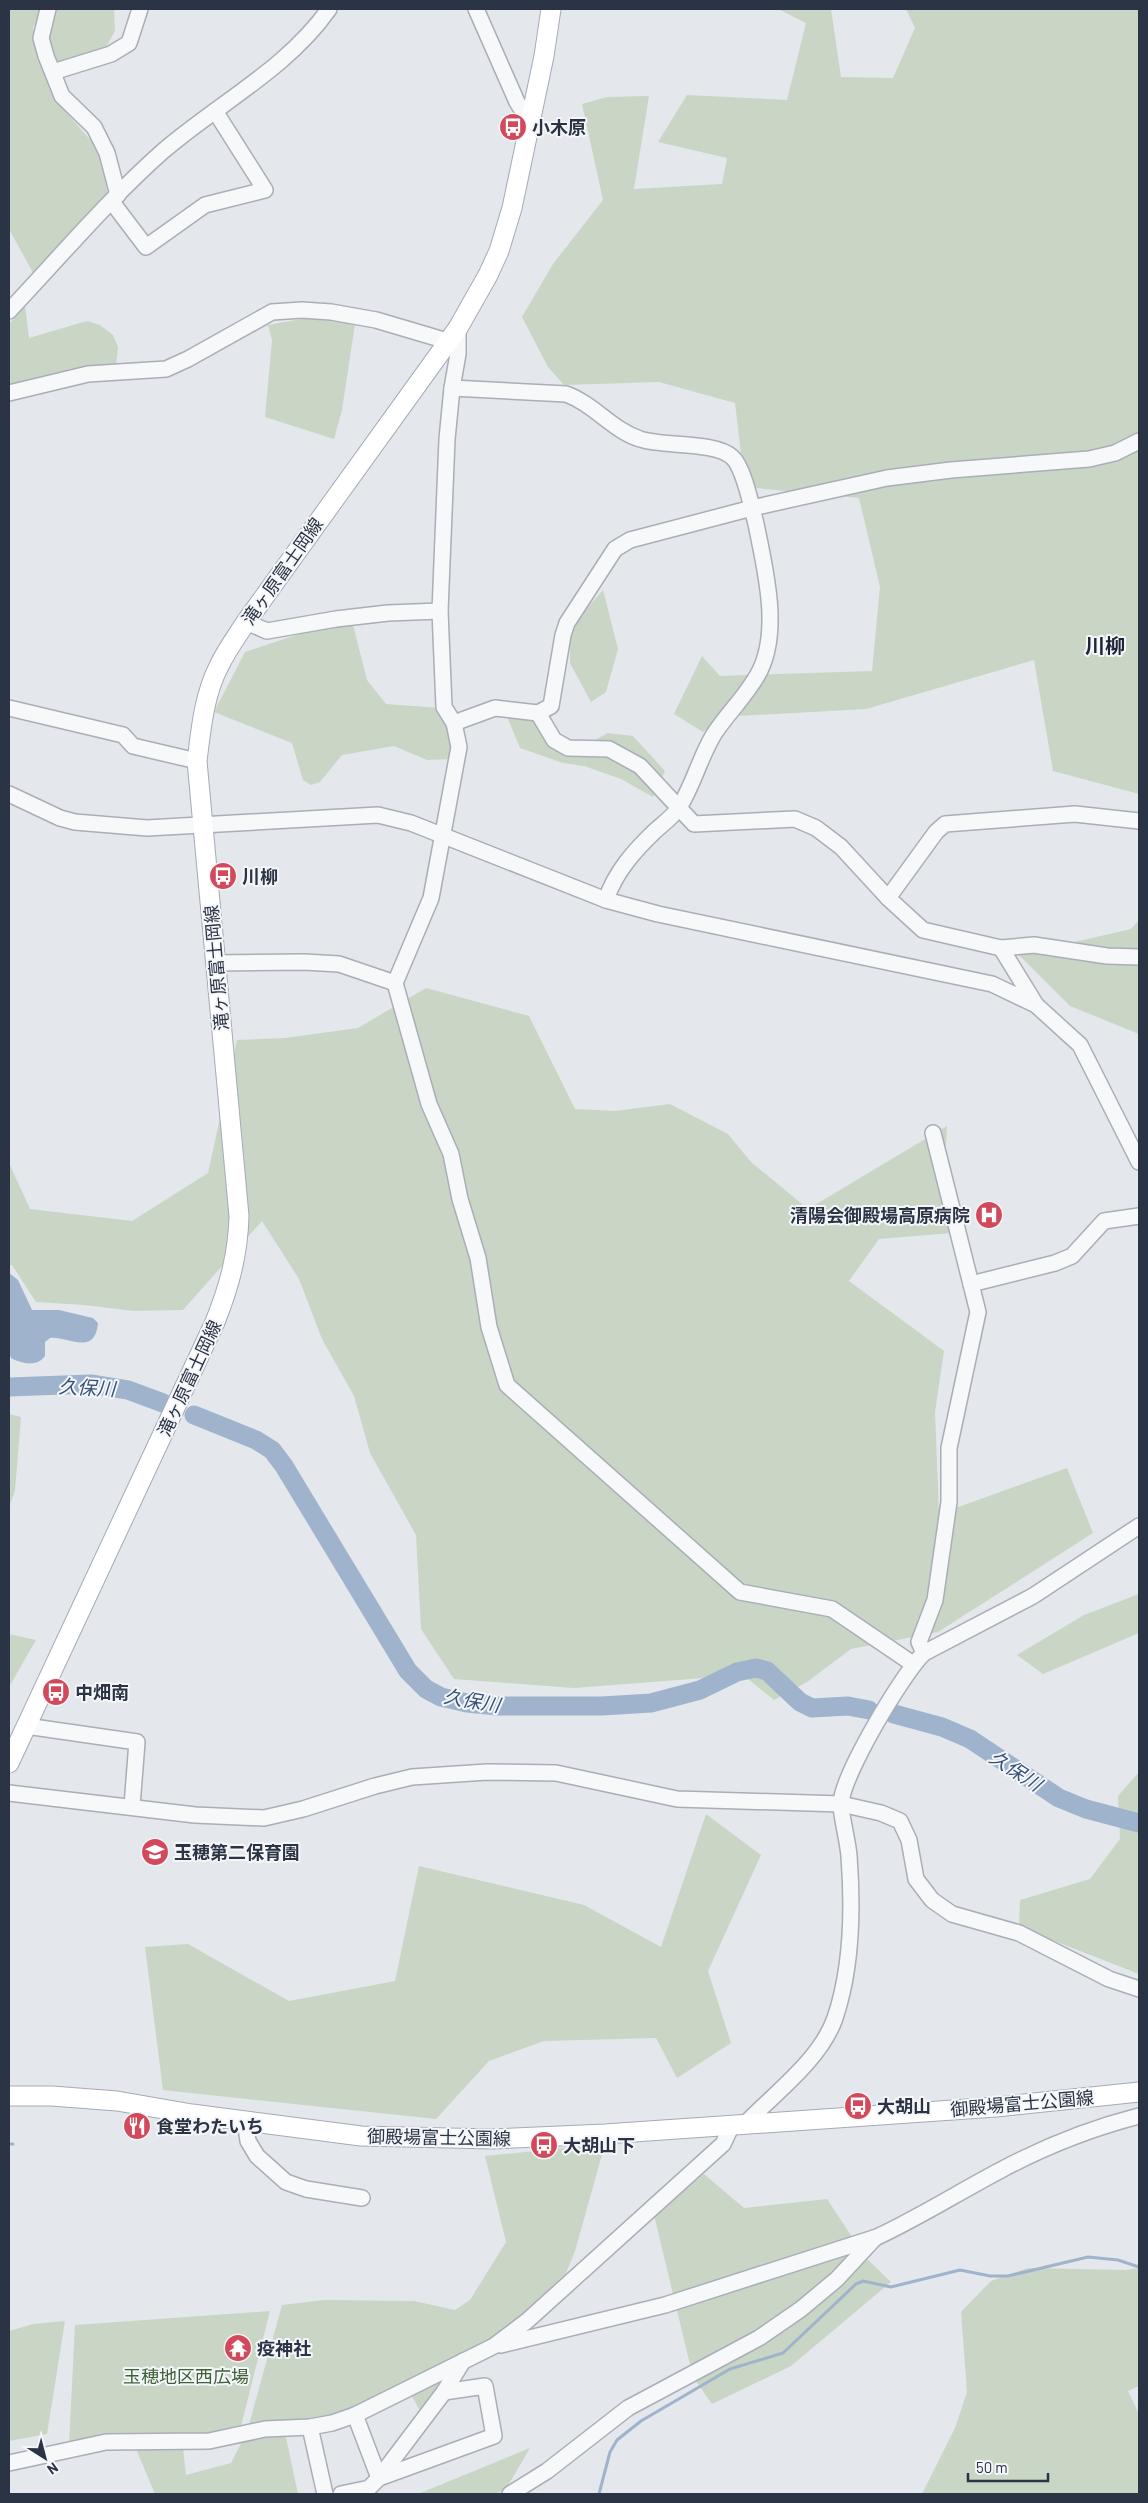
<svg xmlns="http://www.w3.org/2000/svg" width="1148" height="2503" font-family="Barlow,'Noto Sans JP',sans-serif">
<rect width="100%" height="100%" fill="#e4e7ec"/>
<g fill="#c9d6c5">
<polygon points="9,9 42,9 33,28 57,102 100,151 108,196 36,278 9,229"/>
<polygon points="52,9 114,9 115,31 105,49 56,69 43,44"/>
<polygon points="778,9 831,9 841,77 893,78 915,28 906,9 1139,9 1139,794 1053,771 1034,660 866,709 720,717 703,732 674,714 702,656 720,676 872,671 880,587 859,498 745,487 735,403 659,382 564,385 548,367 522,317 553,264 603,200 582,104 607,97 649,96 634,189 722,184 727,158 658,142 687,95 787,100 806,23"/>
<polygon points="25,306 29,338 87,321 100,325 113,335 118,347 116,367 9,387 9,324"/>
<polygon points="307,318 355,324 342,410 334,439 265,417 272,340 268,325"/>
<polygon points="603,590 618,649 606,692 591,702 570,663 570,628"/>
<polygon points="351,617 367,680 386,704 440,708 454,725 450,759 427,760 394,746 342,755 320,782 311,785 303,780 292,743 214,712 245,652"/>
<polygon points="506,714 533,718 580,748 608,733 633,736 665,771 653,797 621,779 584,766 563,763 520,748"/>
<polygon points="1139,920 1139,1034 1070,1006 1019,955 1131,929"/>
<polygon points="426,988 529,1016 575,1109 615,1111 670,1104 728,1134 751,1162 808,1209 947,1126 944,1183 964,1232 879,1239 849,1281 944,1351 935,1412 939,1514 1067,1468 1093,1533 938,1632 851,1649 807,1682 774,1700 743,1675 574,1688 454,1679 421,1629 416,1535 370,1453 354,1396 322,1339 299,1279 262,1221 183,1310 134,1311 84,1305 36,1302 12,1265 9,1265 9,1163 30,1209 132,1221 208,1173 237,1040 285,1038 358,1028"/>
<polygon points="9,1414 21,1417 15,1491 9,1507"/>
<polygon points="1139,1594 1139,1633 1043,1674 1017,1655 1084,1615"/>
<polygon points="9,1634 36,1640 9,1687"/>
<polygon points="1139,1772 1139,1974 1019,1927 1020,1900 1090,1879 1120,1839 1118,1796"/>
<polygon points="706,1814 761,1855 708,1971 731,2043 677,2078 656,2038 544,2041 489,2061 436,2119 163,2090 145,1947 188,1944 289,2001 395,1981 419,1866 584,1905 661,1947"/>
<polygon points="605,2144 575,2251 566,2273 524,2315 479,2352 330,2417 284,2428 298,2494 155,2494 136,2449 183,2448 186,2475 231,2463 247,2432 282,2305 324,2300 414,2301 455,2310 470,2300 506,2242 485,2156"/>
<polygon points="704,2174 744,2208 827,2199 866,2258 891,2282 791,2366 712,2404 693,2377 654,2215"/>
<polygon points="1028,2268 1126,2270 1139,2268 1139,2386 1128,2391 1139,2414 1139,2494 922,2494 955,2428 967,2392 961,2312 991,2281"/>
<polygon points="270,2311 241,2426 207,2433 101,2435 69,2445 75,2325"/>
<polygon points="65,2321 47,2434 9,2441 9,2331 33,2324"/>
<polygon points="458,2366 423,2416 409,2391"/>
<polygon points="530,2448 506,2489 495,2494 418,2494"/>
</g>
<path fill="#9fb4cc" d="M9,1273l9,7 14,30h27l34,8 5,5c-3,34 -31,13 -48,15l-5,4v14c-8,11 -23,8 -34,2l-2,-6z"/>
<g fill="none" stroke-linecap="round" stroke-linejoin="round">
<g stroke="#9fb4cc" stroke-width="3">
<polyline points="9,2144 13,2144"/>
<polyline points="599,2494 610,2452 617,2440 641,2421 730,2369 783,2353 856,2284 863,2281 891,2287 960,2270 990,2276 1008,2276 1088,2257 1118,2260 1139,2267"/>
</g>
<g stroke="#9fb4cc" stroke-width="19">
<polyline points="9,1387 91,1384 128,1390 163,1403"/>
<polyline points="194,1415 256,1440 272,1450 284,1466 408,1671 426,1689 441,1697 467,1703 498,1706 602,1706 651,1703 700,1690 737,1672 756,1668 767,1671 800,1702 812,1708 848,1706 869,1710"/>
<polyline points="894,1714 942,1727 970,1739 1059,1798 1086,1809 1139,1823"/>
</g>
<g stroke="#a9aeb7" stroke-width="18">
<g id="minor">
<polyline points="48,9 41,38 46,56 62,96 94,127 107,153 118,195"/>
<polyline points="476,9 517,102 530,123"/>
<polyline points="53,72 111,54 129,43 140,9"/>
<polyline points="112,202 146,247 205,205 265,190 215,111"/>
<path d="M9,311c50,-53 98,-110 153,-159 54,-47 125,-83 167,-143"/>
<polyline points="458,328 458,354 452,388 447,439 440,611 444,707 454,723 459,747 431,898 395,983 429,1104 451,1154 460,1199 478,1258 489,1327 507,1385 740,1592 832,1609 913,1664"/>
<path d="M452,388l114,6c28,10 46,36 74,45 23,8 75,2 92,18 12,10 20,52 24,67 9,45 26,110 1,152 -12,21 -30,38 -43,58 -14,23 -20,49 -34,72 -5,9 -16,17 -24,24 -21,20 -41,42 -50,70"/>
<polyline points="9,393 88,374 166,369 188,359 272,312 302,310 331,312 376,320 447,341"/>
<polyline points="246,622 267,631 336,619 388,613 440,611"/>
<polyline points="9,708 123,735 133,746 197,761"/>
<polyline points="538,713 554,740 568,748 609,749 640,766 694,824 795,819 816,828 841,847 888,898 923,930 1001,948 1034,945 1107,956 1139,957"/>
<polyline points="454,723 495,708 538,713 551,706 563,635 567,623 615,549 630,540 752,508 887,478 951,470 1089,459 1115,453 1139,441"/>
<polyline points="9,794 60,818 75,822 147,828 378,815 411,823 606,900 658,914 992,984 1036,1005 1080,1045 1139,1162"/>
<polyline points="888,898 936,832 945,824 1075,814 1139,821"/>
<polyline points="1001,948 1036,1005"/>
<polyline points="215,963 304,962 339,964 395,983"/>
<polyline points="971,1284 1055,1263 1072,1256 1104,1221 1139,1216"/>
<polyline points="924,1653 919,1642 935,1600 949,1502 949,1448 978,1312 933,1133"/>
<polyline points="26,1726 137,1742 132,1806"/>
<polyline points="9,1793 195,1815 264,1818 303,1809 375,1786 412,1777 487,1772 556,1773 677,1799 841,1804 881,1813 900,1821 909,1840 916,1879 932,1900 952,1914 1019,1933 1109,1979 1139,1989"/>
<polyline points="245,2121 248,2141 257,2156 286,2182 306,2189 362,2198"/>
<path d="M745,2124c30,-31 76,-65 90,-106 17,-50 18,-109 14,-162 -1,-15 -8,-39 -8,-52 0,-27 62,-131 83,-151l109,-57 106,-70"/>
<path d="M501,2345l164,-40 212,-68c43,-20 82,-45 124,-67 43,-23 91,-42 138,-54"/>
<polyline points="355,2415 379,2478 494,2436 485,2386 444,2392"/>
<polyline points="310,2427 325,2494"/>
<polyline points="9,2463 106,2442 209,2441 265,2429 310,2427 332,2423 355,2415 494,2346 527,2321 723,2144 732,2125"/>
<polyline points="341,2494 365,2489"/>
<polyline points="363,2494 379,2478 444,2392 463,2361"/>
<polyline points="510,2494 547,2471 628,2408 759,2338 801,2309 837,2279 875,2238"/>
</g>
</g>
<g stroke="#a3abb8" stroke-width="21">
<g id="major">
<path d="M9,1763l206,-441c14,-35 23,-67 24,-106l-42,-455c4,-32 7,-66 22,-95 7,-15 18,-30 27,-44l212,-294 30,-53 11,-24 13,-43 32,-152 7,-47"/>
<polyline points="9,2096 52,2096 117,2101 192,2114 361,2136 493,2139 605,2134 996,2107 1139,2092"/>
</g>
</g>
<use href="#minor" stroke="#f7f8fa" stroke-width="15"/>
<use href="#major" stroke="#fff" stroke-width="19"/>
</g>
<defs>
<g id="bus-disc" transform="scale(1.4375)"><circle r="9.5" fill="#d1495b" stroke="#f4f6f9"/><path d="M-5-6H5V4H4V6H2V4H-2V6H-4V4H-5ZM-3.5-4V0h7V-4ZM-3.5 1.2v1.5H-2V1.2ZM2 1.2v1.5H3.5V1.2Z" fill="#fff"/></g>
<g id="hospital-disc" transform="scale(1.4375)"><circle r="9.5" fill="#d1495b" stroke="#f4f6f9"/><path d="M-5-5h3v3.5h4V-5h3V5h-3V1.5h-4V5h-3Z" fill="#fff"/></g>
<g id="school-disc" transform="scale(1.4375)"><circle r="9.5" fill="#d1495b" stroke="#f4f6f9"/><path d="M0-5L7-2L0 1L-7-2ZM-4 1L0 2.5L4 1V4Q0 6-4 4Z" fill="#fff"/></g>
<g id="restaurant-disc" transform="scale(1.4375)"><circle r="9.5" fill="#d1495b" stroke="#f4f6f9"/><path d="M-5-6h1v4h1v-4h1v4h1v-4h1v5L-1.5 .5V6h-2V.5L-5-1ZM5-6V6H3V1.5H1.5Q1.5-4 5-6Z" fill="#fff"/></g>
<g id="temple-disc" transform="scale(1.4375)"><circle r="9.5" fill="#d1495b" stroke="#f4f6f9"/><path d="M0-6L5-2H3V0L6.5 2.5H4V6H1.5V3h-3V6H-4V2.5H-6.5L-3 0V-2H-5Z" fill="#fff"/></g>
</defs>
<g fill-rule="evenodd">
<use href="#bus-disc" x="513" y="127"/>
<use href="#bus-disc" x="223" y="876"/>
<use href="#hospital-disc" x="989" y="1215"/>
<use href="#bus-disc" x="56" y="1692"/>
<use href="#school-disc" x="155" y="1852"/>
<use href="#bus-disc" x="858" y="2106"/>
<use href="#restaurant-disc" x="137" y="2126"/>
<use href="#bus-disc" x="544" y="2145"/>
<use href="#temple-disc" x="238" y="2348"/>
</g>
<g text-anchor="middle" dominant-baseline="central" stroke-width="4" stroke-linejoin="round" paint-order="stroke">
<g font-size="18" font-weight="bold" fill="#2b3445" stroke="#f4f6f9" text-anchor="start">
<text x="532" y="127">小木原</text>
<text x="242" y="876">川柳</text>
<text x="970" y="1215" text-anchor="end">清陽会御殿場高原病院</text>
<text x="75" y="1692">中畑南</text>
<text x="174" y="1852">玉穂第二保育園</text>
<text x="877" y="2106">大胡山</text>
<text x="156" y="2126">食堂わたいち</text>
<text x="563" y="2145">大胡山下</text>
<text x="257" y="2348">疫神社</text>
</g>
<g font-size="18" fill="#2b3445" stroke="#f4f6f9">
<text transform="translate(282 571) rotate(-55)">滝ヶ原富士岡線</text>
<text transform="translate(216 968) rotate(-95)">滝ヶ原富士岡線</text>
<text transform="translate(189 1378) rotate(-65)">滝ヶ原富士岡線</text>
<text transform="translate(1022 2103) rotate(-5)">御殿場富士公園線</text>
<text transform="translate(439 2137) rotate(1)">御殿場富士公園線</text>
</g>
<g font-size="18" fill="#3f6138" stroke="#f4f6f9">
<text x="186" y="2376">玉穂地区西広場</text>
</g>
<g font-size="19" font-style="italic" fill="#34527a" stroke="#f4f6f9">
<text transform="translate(87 1387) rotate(3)">久保川</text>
<text transform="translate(472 1700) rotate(10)">久保川</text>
<text transform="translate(1016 1770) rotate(33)">久保川</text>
</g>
<g font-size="20" font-weight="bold" fill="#1d2536" stroke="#f4f6f9">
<text x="1105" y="645">川柳</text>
</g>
</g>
<rect width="1148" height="2503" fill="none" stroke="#2b3445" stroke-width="20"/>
<g transform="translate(45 2458) rotate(144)" stroke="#f4f6f9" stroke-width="4" paint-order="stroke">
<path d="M0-4L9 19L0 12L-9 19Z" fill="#2b3445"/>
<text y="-8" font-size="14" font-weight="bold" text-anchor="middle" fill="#2b3445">N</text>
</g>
<path d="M968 2473v8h80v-8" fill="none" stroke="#2b3445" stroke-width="2.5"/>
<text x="976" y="2473" font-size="15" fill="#2b3445" stroke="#f4f6f9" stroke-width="4" paint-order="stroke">50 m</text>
</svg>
